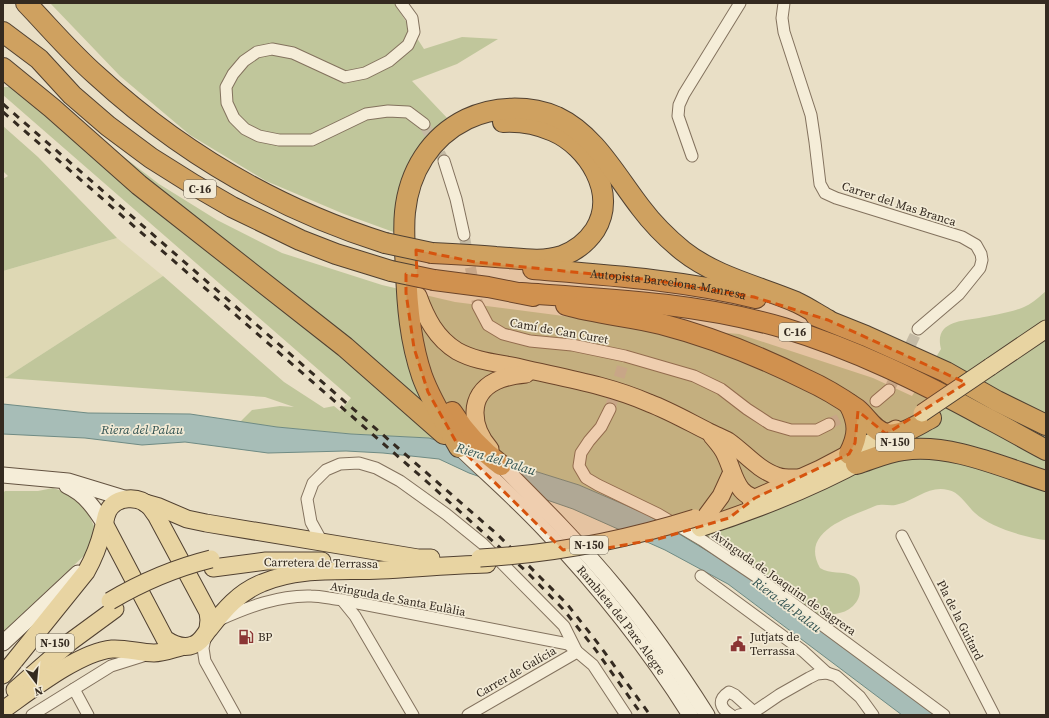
<svg xmlns="http://www.w3.org/2000/svg" width="1049" height="718" font-family="'Source Serif 4',serif">
<rect width="100%" height="100%" fill="#e9dfc6"/>
<polygon fill="#ded8b4" points="117,238 163,276 5,378 3,378 3,271"/>
<g fill="#c0c69b">
<polygon points="50,3 394,3 424,49 462,37 498,39 457,64 412,81 449,120 399,234 344,214 266,181 190,135 120,76"/>
<path d="M3,87h7l62,28 44,36 43,33 58,36 65,33 100,32 73,17 170,22 114,10 134,44 39,18 29,-47c-7,-27 19,-28 38,-31 11,-2 38,-7 47,-12 7,-3 14,-10 20,-15v249c-20,-2 -56,-13 -71,-27 -8,-7 -15,-21 -27,-23 -18,-5 -33,10 -49,14 -8,3 -15,-1 -24,2 -25,11 -76,25 -55,62 10,7 23,2 33,8 5,2 7,8 7,13 0,7 -2,12 -7,17 -11,10 -22,7 -35,11 -3,1 -6,3 -9,4l-163,-107 -67,-29 -150,-47 -78,-4 -74,-7 -37,-5 12,-12 28,-4 14,1 -29,-10 -260,-19 158,-102 121,106 40,26 10,-2 6,5 11,-13 -348,-303z"/>
<polygon points="3,126 38,157 117,238 3,271 3,179 8,176 3,171"/>
<polygon points="53,488 74,495 84,505 94,526 89,551 3,632 3,493 5,491 38,491"/>
</g>
<polygon fill="#a7bdb7" stroke="#6f8b84" points="3,404 88,413 190,414 277,427 351,434 429,438 579,485 646,514 729,564 809,621 936,715 902,715 728,584 665,550 573,509 469,473 439,459 383,453 346,451 268,453 185,442 142,445 85,438 3,434"/>
<g fill="none" stroke-linecap="round" stroke-linejoin="round">
<g stroke="#c5bba5" stroke-width="11" stroke-dasharray="11 5.5" stroke-linecap="butt">
<polyline points="424,124 444,161"/>
<polyline points="464,235 478,306"/>
<polyline points="889,390 918,329"/>
<polyline points="610,409 624,361"/>
<polyline points="829,424 876,401"/>
</g>
<g stroke="#83725e" stroke-width="13">
<g id="street">
<polyline points="401,3 412,18 414,32 408,45 389,61 365,73 345,77 293,53 272,49 257,52 244,61 233,74 226,87 227,103 234,118 245,129 259,136 279,140 312,140 366,114 388,111 408,112 424,124"/>
<polyline points="784,3 782,18 784,32 811,115 815,142 820,184 825,193 836,198 962,237 976,245 981,254 982,260 980,268 959,294 918,329"/>
<polyline points="692,156 678,116 679,105 684,94 740,3"/>
<polyline points="444,161 456,199 464,235"/>
<polyline points="478,306 488,325 503,334 530,341 572,345 625,356 694,376 721,389 747,409 770,424 791,430 817,430 829,424"/>
<polyline points="876,401 889,390"/>
<polyline points="610,409 601,427 589,441 581,453 579,466 586,478 598,485 658,514 702,540 757,577 944,715"/>
<polyline points="902,536 994,715"/>
<polyline points="322,542 311,522 307,499 313,483 326,470 340,464 359,463 376,468 400,481 446,514 483,544 564,626 576,650"/>
<polyline points="701,576 803,651 827,673"/>
<polyline points="342,600 355,616 413,715"/>
<path d="M219,620c29,-13 60,-25 92,-24 10,0 21,3 31,4l226,44 25,21 33,50"/>
<polyline points="206,635 203,648 205,661 235,715"/>
<polyline points="74,689 88,715"/>
<polyline points="32,715 111,666 146,655"/>
<polyline points="468,715 577,652"/>
<path d="M731,715c-11,-7 -14,-15 -2,-23l6,3 19,17 1,3"/>
<polyline points="739,715 754,712 779,695 809,678 817,674 827,673 836,676 860,697 873,715"/>
</g>
</g>
<g stroke="#645341" stroke-width="17">
<g id="secondary">
<path id="s1" d="M459,447c28,27 58,53 85,82 55,58 104,119 146,186"/>
<path d="M501,465c40,40 80,80 116,124 33,40 62,82 90,126"/>
<polyline points="3,475 68,481 127,499"/>
<path d="M67,486c18,8 28,23 38,39"/>
<polyline points="3,643 78,573"/>
</g>
</g>
<g stroke="#514131" stroke-width="19">
<g id="primary">
<path d="M418,296c8,22 18,42 39,55 20,11 42,12 64,17 43,10 87,17 128,35 21,8 40,19 60,29 6,3 13,6 19,9 16,11 30,29 49,35 7,3 16,2 24,2"/>
<polyline points="990,367 1046,329"/>
<path d="M712,436c5,6 11,12 14,20 9,19 10,43 38,43"/>
<path d="M490,449c-19,-22 -23,-54 6,-68 10,-5 20,-6 30,-7"/>
<polyline points="751,500 820,469 896,429"/>
<polyline points="145,503 159,507 187,519 206,523 418,558 431,558"/>
<polyline points="707,515 721,496 732,472"/>
<path d="M105,525l60,114c9,6 18,10 28,6 9,-3 11,-11 17,-17 14,-18 29,-36 52,-45 38,-16 79,-11 119,-13 36,-2 71,-5 106,-6"/>
<path d="M700,528c59,-19 113,-40 167,-70"/>
<polyline points="213,568 266,561 322,561"/>
<path d="M3,675l83,-103c8,-14 13,-27 17,-43 2,-6 2,-12 5,-18 8,-15 31,-16 42,-4 2,2 4,6 6,8l52,97 1,8 -1,9"/>
<polyline points="15,690 70,642 115,609"/>
<path d="M3,710c27,-19 76,-58 109,-61 14,-1 28,4 42,4 9,0 19,-4 27,-6"/>
</g>
</g>
<g stroke="#514131" stroke-width="22">
<g id="highway">
<path d="M26,3c23,24 45,50 70,72 84,77 181,134 289,168"/>
<polyline points="3,32 39,59 72,95 108,126 151,158 194,185 232,207 300,240 336,254 391,271"/>
<polyline points="3,68 52,108 139,185 345,347 444,434"/>
<path d="M432,253c21,1 42,2 64,4 22,1 44,6 66,-1 13,-5 25,-14 33,-26 23,-37 -7,-84 -42,-99 -16,-7 -33,-10 -50,-9"/>
<path id="s2" d="M533,269c74,6 150,11 223,29"/>
<polyline points="434,280 488,287 533,296"/>
<path d="M521,293c88,6 178,10 263,35 70,21 137,54 201,89 20,10 40,22 61,33"/>
<path d="M566,305c31,9 63,11 95,19 50,13 100,33 146,56 18,8 34,18 50,29 10,8 16,22 30,25 14,3 32,-10 44,-16"/>
<polyline points="816,316 866,336 946,372 997,401 1046,425"/>
<path d="M452,412c13,21 29,38 49,53"/>
<path d="M459,447c-13,-23 -28,-46 -37,-71 -12,-35 -15,-71 -16,-107 -1,-19 -3,-38 -1,-57 4,-40 25,-75 62,-93 27,-13 62,-14 90,-2 38,18 59,59 84,91 12,16 26,30 42,43 33,26 75,35 113,51 11,5 21,12 32,18"/>
<path d="M849,454c10,-19 10,-31 0,-50"/>
<path d="M856,464c16,-5 31,-12 47,-14 47,-7 99,17 143,31"/>
</g>
</g>
<use href="#street" stroke="#f5edd8" stroke-width="11"/>
<use href="#secondary" stroke="#f5edd8" stroke-width="15"/>
<use href="#primary" stroke="#e8d4a2" stroke-width="17"/>
<use href="#highway" stroke="#cfa160" stroke-width="20"/>
<g stroke="#342a20" stroke-width="3" stroke-dasharray="7 7" stroke-linecap="butt">
<polyline points="3,104 498,535 567,604 600,646 650,715"/>
<polyline points="3,112 425,480 528,573 563,609 595,649 642,715"/>
</g>
<g stroke="#514131" stroke-width="19" stroke-linecap="butt">
<g id="primary-bridge">
<polyline points="922,413 990,367"/>
<path d="M480,558c74,-4 145,-18 215,-40"/>
<path d="M110,601c32,-19 65,-33 101,-42"/>
</g>
</g>
<g stroke="#514131" stroke-width="22" stroke-linecap="butt">
<g id="highway-bridge">
<polyline points="385,243 432,253"/>
<polyline points="391,271 434,280"/>
</g>
</g>
<use href="#primary-bridge" stroke="#e8d4a2" stroke-width="17"/>
<use href="#highway-bridge" stroke="#cfa160" stroke-width="20"/>
</g>
<path fill="#d6540e" fill-opacity="0.2" stroke="#d6540e" stroke-width="3" stroke-dasharray="8 5" stroke-linejoin="round" d="M416,250l59,12 178,18 101,17 74,23 138,63 -80,51 -28,-23 -3,32 -6,11 -94,44 -26,20 -71,21 -73,13 -5,-5 -17,3 -104,-103 -31,-55 -14,-44 -8,-55v-19l11,2z"/>
<defs>
<g id="fuel-bare" transform="scale(1.2)"><path d="M-5.5-6h7V0h2V4h1.3V-2.5L3-4.5l.8-.8L6-3V5H2.5V1h-1V6h-7ZM-4.2-4.7v3.2H.2V-4.7Z" fill="#8b3534" stroke="#f2ead5" stroke-width="2.5" paint-order="stroke"/></g>
<g id="civic-bare" transform="scale(1.2)"><path d="M-.6-6.5H3V-4.5H.6V-3L4-1V1h2V6H-6V1h2V-1L-.6-3ZM-1.2 2.5V6h2.4V2.5Z" fill="#8b3534" stroke="#f2ead5" stroke-width="2.5" paint-order="stroke"/></g>
</defs>
<g fill-rule="evenodd">
<use href="#fuel-bare" x="246" y="637"/>
<use href="#civic-bare" x="738" y="644"/>
</g>
<g text-anchor="middle" dominant-baseline="central" stroke-width="3.5" stroke-linejoin="round" paint-order="stroke">
<g fill="#f2ead5" stroke="#6d6456" stroke-width="1">
<rect x="184" y="180" width="32" height="18" rx="3"/>
<rect x="779" y="323" width="32" height="18" rx="3"/>
<rect x="876" y="433" width="38" height="18" rx="3"/>
<rect x="570" y="536" width="38" height="18" rx="3"/>
<rect x="36" y="634" width="38" height="18" rx="3"/>
</g>
<g font-size="11" font-weight="bold" fill="#342a20">
<text x="200" y="189">C-16</text>
<text x="795" y="332">C-16</text>
<text x="895" y="442">N-150</text>
<text x="589" y="545">N-150</text>
<text x="55" y="643">N-150</text>
</g>
<g font-size="12" fill="#342a20" stroke="#f2ead5">
<text transform="translate(899 204) rotate(18)">Carrer del Mas Branca</text>
<text stroke="none"><textPath href="#s2" startOffset="136">Autopista Barcelona-Manresa</textPath></text>
<text transform="translate(559 331) rotate(10)">Camí de Can Curet</text>
<text transform="translate(321 563) rotate(1)">Carretera de Terrassa</text>
<text transform="translate(784 583) rotate(35)">Avinguda de Joaquim de Sagrera</text>
<text transform="translate(398 599) rotate(11)">Avinguda de Santa Eulàlia</text>
<text stroke="none"><textPath href="#s1" startOffset="238">Rambleta del Pare Alegre</textPath></text>
<text transform="translate(960 620) rotate(63)">Pla de la Guitard</text>
<text transform="translate(516 672) rotate(-30)">Carrer de Galícia</text>
</g>
<g font-size="12" fill="#342a20" stroke="#f2ead5" text-anchor="start">
<text x="258" y="637">BP</text>
<text x="750" y="637">Jutjats de<tspan x="750" dy="14">Terrassa</tspan></text>
</g>
<g font-size="13" font-style="italic" fill="#315251" stroke="#f2ead5">
<text x="142" y="429">Riera del Palau</text>
<text transform="translate(496 459) rotate(17)">Riera del Palau</text>
<text transform="translate(787 605) rotate(37)">Riera del Palau</text>
</g>
</g>
<rect width="1049" height="718" fill="none" stroke="#342a20" stroke-width="8"/>
<g transform="translate(36 682) rotate(164)" stroke="#f2ead5" stroke-width="3" paint-order="stroke">
<path d="M0-3L7 15L0 10L-7 15Z" fill="#342a20"/>
<text y="-6" font-size="11" font-weight="bold" text-anchor="middle" fill="#342a20">N</text>
</g>
</svg>
